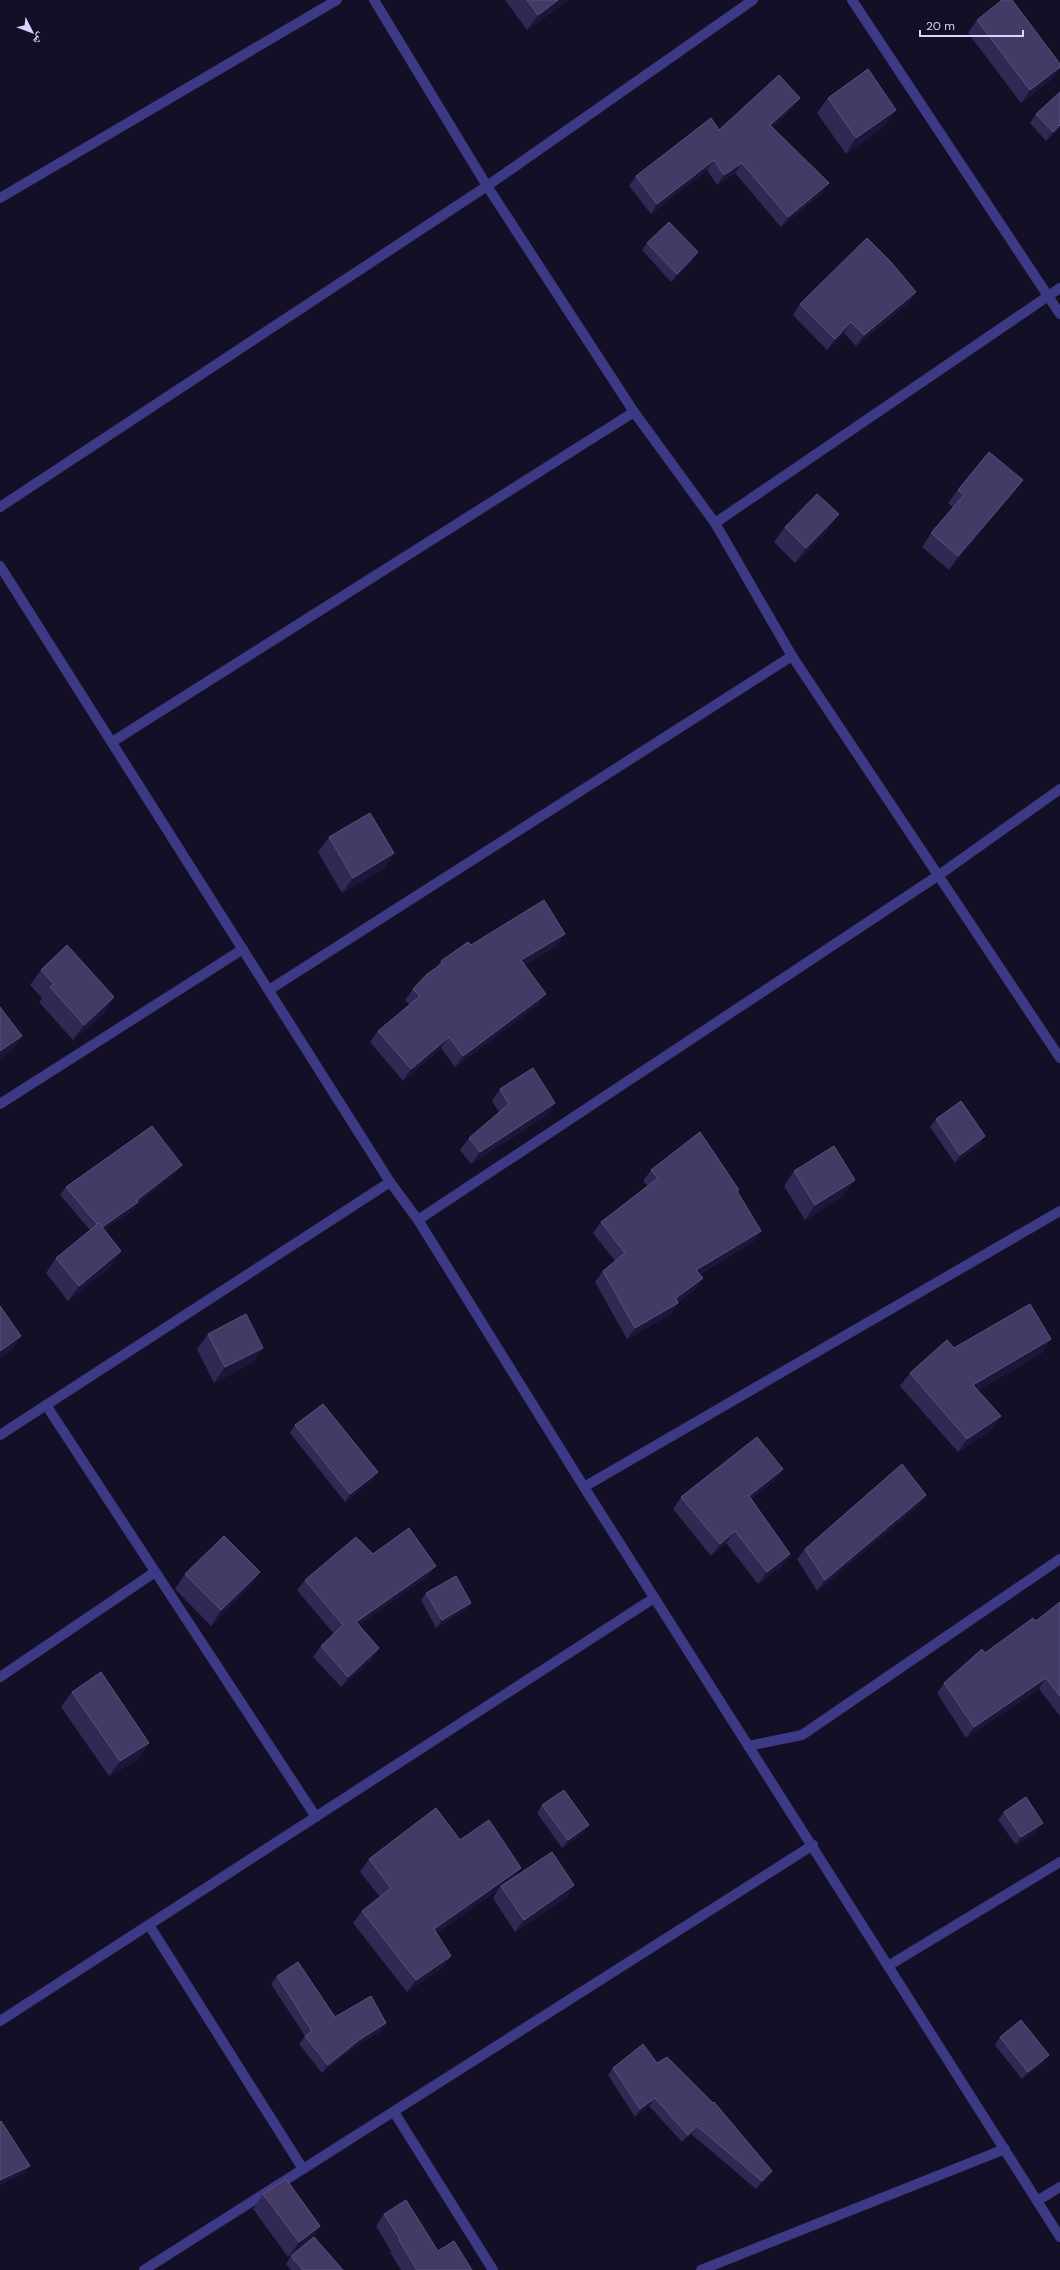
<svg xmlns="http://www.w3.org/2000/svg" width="1060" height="2270" font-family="'DM Sans','Noto Naskh Arabic',sans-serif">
<rect width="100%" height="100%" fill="#130f26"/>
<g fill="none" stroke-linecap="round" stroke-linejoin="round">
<g stroke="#3d3a85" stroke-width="10">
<polyline points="374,0 487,186 634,412 715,523 792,656 1060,1058"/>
<polyline points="852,0 1060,314"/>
<polyline points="0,198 337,0"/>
<polyline points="0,507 487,186 753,0"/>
<polyline points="715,523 1060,288"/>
<polyline points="0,566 390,1182 418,1220 584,1487 1060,2237"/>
<polyline points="112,742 634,412"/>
<polyline points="269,990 792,656"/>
<polyline points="0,1104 243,949"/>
<polyline points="418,1220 939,875 1060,789"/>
<polyline points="46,1405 316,1817"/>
<polyline points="0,1435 390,1182"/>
<polyline points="584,1487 1060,1211"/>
<polyline points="0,1677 155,1572"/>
<polyline points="748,1746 802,1735 1060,1559"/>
<polyline points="149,1925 303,2169"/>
<polyline points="888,1966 1060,1862"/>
<polyline points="0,2021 654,1598"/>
<polyline points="394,2112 493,2270"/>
<polyline points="1037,2201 1060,2187"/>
<polyline points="144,2270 813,1845"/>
<polyline points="701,2270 1005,2149"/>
</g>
</g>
<g fill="#312854">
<polygon points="505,0 567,0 566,2 527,30"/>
<polygon points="977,20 1060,64 1060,68 1052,79 1021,103 968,33"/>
<polygon points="1060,92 1060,129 1046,141 1030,123 1036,114"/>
<polygon points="828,98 886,125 846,154 817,113"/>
<polygon points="793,108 772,127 822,193 781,227 735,173 717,185 707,170 651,214 629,186 636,176 719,130"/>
<polygon points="647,243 693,260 671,282 642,250"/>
<polygon points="916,292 908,303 856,346 844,333 827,350 793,315 800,304"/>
<polygon points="1023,480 1013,493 949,570 922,547 931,533 953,507 948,503 958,490"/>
<polygon points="785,527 828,530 795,563 774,542"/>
<polygon points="329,837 394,853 384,868 342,893 318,852"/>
<polygon points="471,945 557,946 524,965 538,1005 455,1067 441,1048 403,1081 370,1042 378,1031 410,1005 405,1000 413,989 436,968 441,961"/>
<polygon points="41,970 114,997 104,1013 73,1040 39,1002 42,998 30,985"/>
<polygon points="500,1089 555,1103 547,1115 471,1164 460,1150 469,1138 499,1112 492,1101"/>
<polygon points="936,1119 985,1136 980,1144 955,1163 930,1127"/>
<polygon points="182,1165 176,1172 137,1204 133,1210 104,1229 111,1266 68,1301 46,1273 56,1258 90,1230 60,1195 66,1187"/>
<polygon points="651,1170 737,1192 753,1242 700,1274 703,1278 695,1289 678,1302 671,1314 627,1339 595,1282 603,1271 615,1261 593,1233 601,1222 648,1186 643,1181"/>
<polygon points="794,1171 844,1195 805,1220 784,1186"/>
<polygon points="208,1334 263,1348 252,1363 214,1383 197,1349"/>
<polygon points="954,1348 1042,1353 978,1390 992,1429 958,1452 900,1386 910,1373"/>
<polygon points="295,1425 373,1479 345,1502 290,1433"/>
<polygon points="783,1469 774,1481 751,1499 790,1554 782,1566 758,1584 726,1543 711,1556 673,1509 681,1497"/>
<polygon points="926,1495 919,1505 817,1591 797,1559 805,1549"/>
<polygon points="373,1554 428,1576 359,1625 379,1648 372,1659 341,1687 313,1657 321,1646 334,1634 297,1590 305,1580"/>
<polygon points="260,1572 249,1587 211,1626 175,1589 185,1574"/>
<polygon points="426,1593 465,1610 436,1628 421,1600"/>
<polygon points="1060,1602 1060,1716 1039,1689 966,1738 937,1693 944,1683 985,1653 1036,1621"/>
<polygon points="72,1692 139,1759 109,1776 61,1707"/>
<polygon points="542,1805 584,1833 562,1848 537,1813"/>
<polygon points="1004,1812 1037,1831 1016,1845 998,1820"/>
<polygon points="460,1840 521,1868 514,1877 574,1885 566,1898 515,1932 493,1898 498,1890 436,1934 451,1956 442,1968 407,1992 353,1923 362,1911 380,1897 360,1872 369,1859"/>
<polygon points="277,1976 335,2017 381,2031 354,2047 322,2073 299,2044 305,2036 271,1984"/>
<polygon points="1000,2037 1043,2063 1022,2079 995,2045"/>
<polygon points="657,2063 772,2171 767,2179 756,2189 691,2134 682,2142 649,2106 635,2117 608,2075 613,2068"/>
<polygon points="263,2194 311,2239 343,2270 291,2270 286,2264 291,2256 303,2246 288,2257 253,2209"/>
<polygon points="384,2214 438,2251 472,2270 401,2270 390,2252 391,2251 376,2226"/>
</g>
<g fill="#1d163a">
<polygon points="558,0 567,0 566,2 527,30 538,15"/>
<polygon points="1060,67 1060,68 1052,79 1021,103 1030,90"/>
<polygon points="800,98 793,108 763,135 770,125"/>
<polygon points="896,110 886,125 846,154 856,138"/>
<polygon points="1060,125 1060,129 1046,141 1053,132"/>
<polygon points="714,160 707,170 651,214 657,204"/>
<polygon points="742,163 735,173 717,185 724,175"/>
<polygon points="829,183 822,193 781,227 788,217"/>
<polygon points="698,252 693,260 671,282 677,274"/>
<polygon points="916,292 908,303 856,346 864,335"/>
<polygon points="851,322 844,333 827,350 835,339"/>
<polygon points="1023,480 1013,493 949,570 958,556"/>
<polygon points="839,514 828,530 795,563 806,548"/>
<polygon points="394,853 384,868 342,893 353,878"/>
<polygon points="565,934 557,946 513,971 521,960"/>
<polygon points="546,994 538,1005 455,1067 463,1056"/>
<polygon points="114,997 104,1013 73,1040 84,1025"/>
<polygon points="22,1036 12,1051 0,1059 0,1051"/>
<polygon points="449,1037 441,1048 403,1081 411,1069"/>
<polygon points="555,1103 547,1115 471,1164 480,1152"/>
<polygon points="985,1136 980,1144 955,1163 960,1155"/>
<polygon points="182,1165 176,1172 137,1204 133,1210 95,1236 100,1228 137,1200"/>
<polygon points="855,1180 844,1195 805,1220 815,1205"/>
<polygon points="761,1231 753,1242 689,1280 696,1270"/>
<polygon points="121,1251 111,1266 68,1301 79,1286"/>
<polygon points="703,1278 695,1289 669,1308 678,1303 671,1314 627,1339 635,1328"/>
<polygon points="21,1336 12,1350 0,1358 0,1351"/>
<polygon points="1051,1339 1042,1353 964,1398 973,1385"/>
<polygon points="263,1348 252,1363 214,1383 225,1367"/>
<polygon points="1001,1416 992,1429 958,1452 967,1439"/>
<polygon points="783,1469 774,1481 740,1508 749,1496"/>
<polygon points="378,1472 373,1479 345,1502 350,1494"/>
<polygon points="926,1495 919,1505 817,1591 825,1580"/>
<polygon points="735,1531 726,1543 711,1556 720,1544"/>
<polygon points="790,1554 782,1566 758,1584 767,1572"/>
<polygon points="436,1566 428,1576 348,1633 356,1622"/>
<polygon points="260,1572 249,1587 211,1626 221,1610"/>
<polygon points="471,1603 465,1610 436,1628 442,1620"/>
<polygon points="379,1648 372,1659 341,1687 348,1677"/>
<polygon points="1046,1678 1039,1689 966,1738 974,1727"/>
<polygon points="149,1743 139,1759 109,1776 120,1761"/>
<polygon points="1043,1823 1037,1831 1016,1845 1021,1837"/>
<polygon points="589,1825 584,1833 562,1848 568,1840"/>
<polygon points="521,1868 512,1880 501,1886 498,1890 425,1942 434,1929"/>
<polygon points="574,1885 566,1898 515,1932 524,1920"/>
<polygon points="451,1956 442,1968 407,1992 416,1980"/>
<polygon points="386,2023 381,2031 354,2047 322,2073 328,2065 359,2040"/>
<polygon points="1049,2055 1043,2063 1022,2079 1028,2072"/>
<polygon points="655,2098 649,2106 635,2117 640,2109"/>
<polygon points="697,2126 691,2134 682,2142 688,2135"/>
<polygon points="30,2166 25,2173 0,2185 0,2180"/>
<polygon points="772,2171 767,2179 756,2189 762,2181"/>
<polygon points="320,2226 310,2241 288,2257 299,2242"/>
</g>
<g fill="#433a66" stroke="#5a527e">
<polygon points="527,0 558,0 538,15"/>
<polygon points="1002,0 1012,0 1060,64 1060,67 1030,90 977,20"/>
<polygon points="868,69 896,110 856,138 828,98"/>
<polygon points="779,75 800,98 770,125 829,183 788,217 742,163 724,175 714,160 657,204 636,176 711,118 719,130"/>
<polygon points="1060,92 1060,125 1053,132 1036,114"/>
<polygon points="669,222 698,252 677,274 647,243"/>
<polygon points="867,238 891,262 916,292 864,335 851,322 835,339 800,304"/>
<polygon points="989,452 1023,480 958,556 931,533 964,495 958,490"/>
<polygon points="817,494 839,514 806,548 785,527"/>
<polygon points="370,813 394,853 353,878 329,837"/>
<polygon points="544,900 565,934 521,960 546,994 463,1056 449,1037 411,1069 378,1031 420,996 413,989 427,974 443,963 441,961 468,942 471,945"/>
<polygon points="67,945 114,997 84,1025 50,987 54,984 41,970"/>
<polygon points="0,1007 22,1036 0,1051"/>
<polygon points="533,1068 555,1103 480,1152 469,1138 509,1104 500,1089"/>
<polygon points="961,1101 985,1136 960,1155 936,1119"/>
<polygon points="152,1126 182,1165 137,1200 138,1202 102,1227 99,1223 97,1224 66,1187"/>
<polygon points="700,1132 739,1190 737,1191 761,1231 696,1270 703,1278 676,1298 678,1303 635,1328 603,1271 625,1253 601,1222 658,1178 651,1170"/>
<polygon points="834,1146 855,1180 815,1205 794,1171"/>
<polygon points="99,1223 121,1251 79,1286 56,1258"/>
<polygon points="1030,1304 1051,1339 973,1385 1001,1416 967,1439 910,1373 947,1340 954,1348"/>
<polygon points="0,1306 21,1336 0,1351"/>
<polygon points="246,1314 263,1348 225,1367 208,1334"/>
<polygon points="323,1404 378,1472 350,1494 295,1425"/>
<polygon points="757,1437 783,1469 749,1496 790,1554 767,1572 735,1531 720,1544 681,1497"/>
<polygon points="902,1464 926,1495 825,1580 805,1549"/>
<polygon points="409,1528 436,1566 356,1622 379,1648 348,1677 321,1646 343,1625 305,1580 356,1537 373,1554"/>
<polygon points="224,1536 260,1572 221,1610 185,1574"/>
<polygon points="456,1576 471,1603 442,1620 426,1593"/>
<polygon points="1060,1602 1060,1696 1046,1678 974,1727 944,1683 982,1649 985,1653 1033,1618 1036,1621"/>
<polygon points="101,1672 149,1743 120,1761 72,1692"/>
<polygon points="564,1790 589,1825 568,1840 542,1805"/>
<polygon points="1026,1797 1043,1823 1021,1837 1004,1812"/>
<polygon points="436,1808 460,1840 489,1820 521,1868 434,1929 451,1956 416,1980 362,1911 391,1888 369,1859"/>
<polygon points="552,1852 574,1885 524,1920 501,1886"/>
<polygon points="298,1962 335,2017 371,1996 386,2023 359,2040 328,2065 305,2036 312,2031 277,1976"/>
<polygon points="1021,2020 1049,2055 1028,2072 1000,2037"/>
<polygon points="643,2044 657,2063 667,2057 713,2103 714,2102 772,2171 762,2181 697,2126 688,2135 655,2098 640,2109 613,2068"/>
<polygon points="1,2121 30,2166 0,2180 0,2122"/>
<polygon points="286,2179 320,2226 299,2242 263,2194"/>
<polygon points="406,2200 438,2251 454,2241 472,2270 417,2270 399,2240 400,2239 384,2214"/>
<polygon points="314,2237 343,2270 303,2270 291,2256"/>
</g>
<g transform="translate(32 32) rotate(132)" stroke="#130f26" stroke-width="3" paint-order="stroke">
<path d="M0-3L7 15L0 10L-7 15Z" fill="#d9d4ff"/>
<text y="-6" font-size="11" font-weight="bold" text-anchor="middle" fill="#d9d4ff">ش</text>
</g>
<path d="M920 30v6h103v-6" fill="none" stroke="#d9d4ff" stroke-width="2"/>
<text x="926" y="30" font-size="12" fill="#d9d4ff" stroke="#130f26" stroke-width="3" paint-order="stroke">20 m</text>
</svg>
